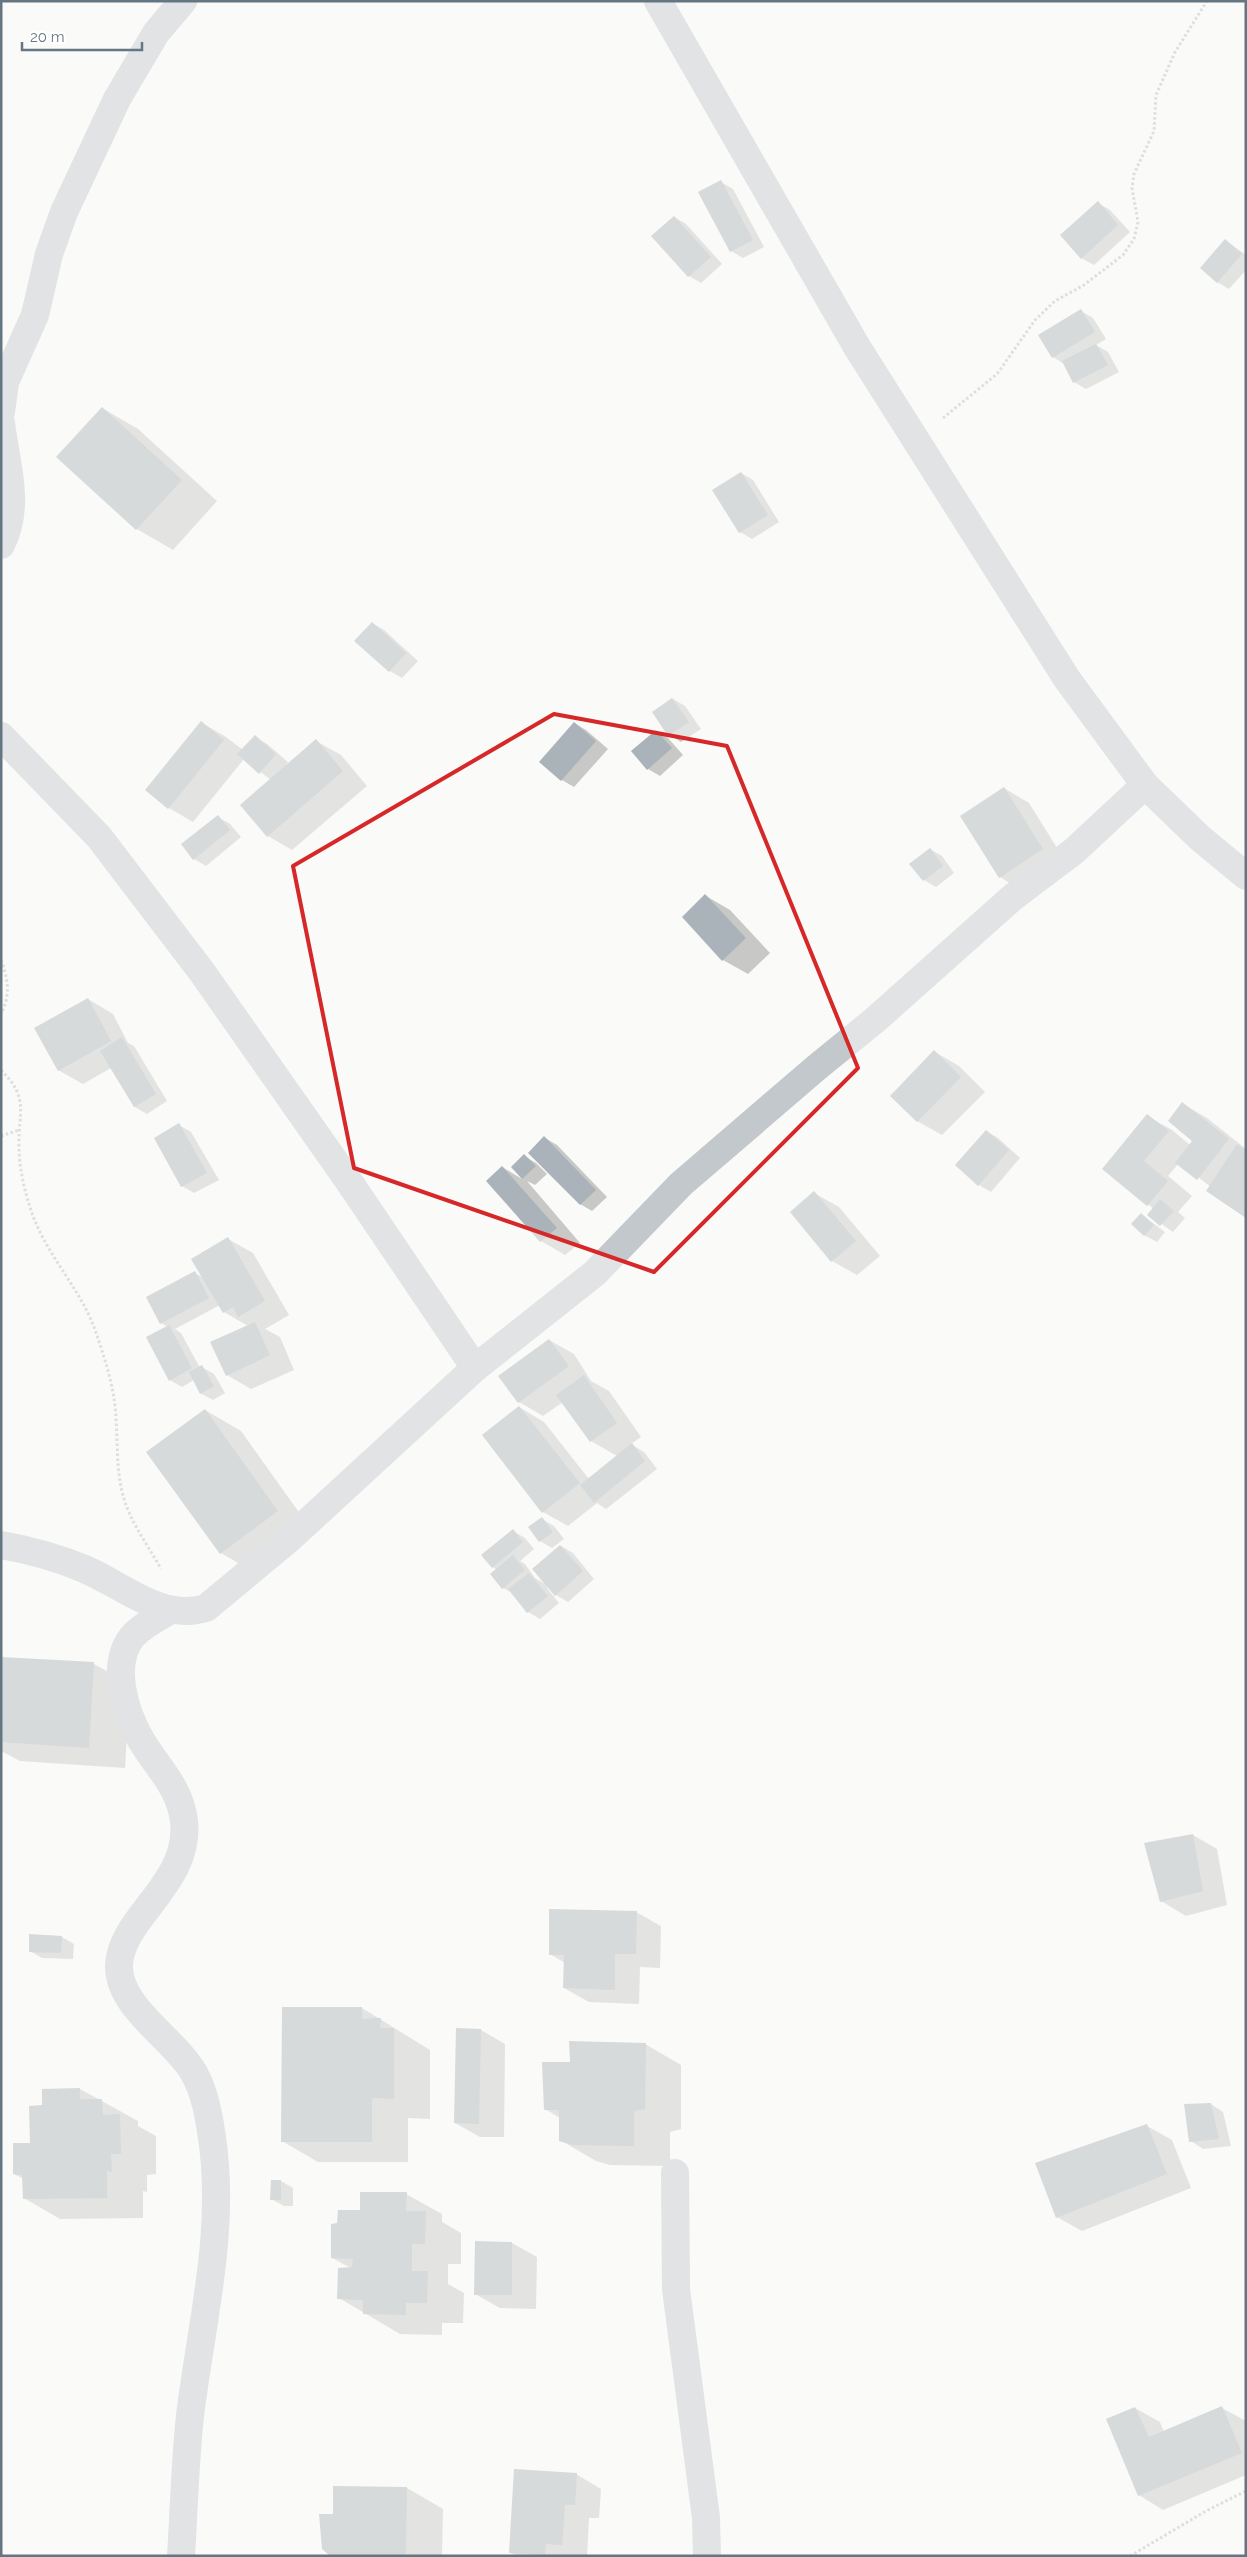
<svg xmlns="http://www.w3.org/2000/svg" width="1247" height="2557" font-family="Raleway,sans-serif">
<rect width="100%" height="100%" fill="#fafaf8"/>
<g fill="#0003">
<polygon points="721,182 733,189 764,247 743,258 731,251"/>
<polygon points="1098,203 1110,210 1130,232 1094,265 1081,258"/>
<polygon points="674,217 686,224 722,264 701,283 689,276 653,236"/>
<polygon points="1225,240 1246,255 1246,270 1229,289 1217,282"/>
<polygon points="1081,311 1093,318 1106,339 1096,345 1108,352 1119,372 1086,389 1074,382 1064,364 1053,357"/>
<polygon points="102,408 138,429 217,501 173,550 137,529"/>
<polygon points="741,473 753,480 779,522 752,539 740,532"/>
<polygon points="372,623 384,630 418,661 402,678 390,671"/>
<polygon points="673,699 685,706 701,729 681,742 669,735 653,712"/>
<polygon points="202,723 226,737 243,750 255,737 267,744 288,762 284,769 316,741 341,755 367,786 292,850 268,836 271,780 244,759 193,822 169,808"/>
<polygon points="574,723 586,730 608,749 574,787 562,780 541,762"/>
<polygon points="656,731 668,738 683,755 660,776 648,769"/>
<polygon points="1004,788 1029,803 1067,864 1024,892 1000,877 961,816"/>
<polygon points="218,817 230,824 241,837 206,866 194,859"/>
<polygon points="930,849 942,856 954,873 936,887 924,880"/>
<polygon points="706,896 730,910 770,953 748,974 723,960"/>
<polygon points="88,999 113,1014 128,1043 134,1046 167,1101 147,1114 135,1107 111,1068 83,1084 58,1070"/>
<polygon points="935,1052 959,1066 985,1092 942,1135 917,1121"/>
<polygon points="1183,1104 1207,1118 1246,1149 1246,1217 1211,1187 1179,1163 1168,1176 1192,1196 1178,1212 1185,1218 1173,1232 1149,1215 1154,1209 1104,1169 1147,1116 1172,1130 1190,1145 1193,1141"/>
<polygon points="179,1125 191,1132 219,1180 194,1193 182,1186 155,1139"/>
<polygon points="986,1131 998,1138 1020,1158 991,1192 979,1185 957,1165"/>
<polygon points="545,1138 557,1145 607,1197 592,1211 580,1204"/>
<polygon points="524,1156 536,1163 547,1174 535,1185 527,1181 580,1243 565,1255 541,1241 502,1167 522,1179"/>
<polygon points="814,1193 839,1207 880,1256 857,1275 832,1261"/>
<polygon points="1142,1215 1165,1232 1157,1242 1144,1235"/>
<polygon points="228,1239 253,1253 289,1315 265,1329 280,1337 294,1370 251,1389 227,1375 248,1326 224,1312 220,1305 175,1329 181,1333 200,1368 202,1367 214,1374 225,1393 213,1400 200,1393 194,1380 182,1387 170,1380 168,1327 161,1323 195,1273 204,1278"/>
<polygon points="549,1340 574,1354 591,1381 609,1391 641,1437 631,1444 644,1452 657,1469 606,1509 597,1503 568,1526 543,1512 519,1407 544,1422 589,1479 617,1456 591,1441 563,1402 543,1416 519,1402"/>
<polygon points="205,1410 241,1431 313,1532 257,1574 221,1553"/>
<polygon points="542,1519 554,1526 564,1539 552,1548 540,1541 530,1527"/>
<polygon points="513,1531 525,1538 534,1549 520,1561 525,1564 535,1578 545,1584 561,1546 573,1553 594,1579 568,1602 556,1595 548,1587 547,1588 559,1603 540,1619 528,1612 513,1593 503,1588 497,1570 493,1567"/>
<polygon points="1,1658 94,1664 130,1684 125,1768 20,1761 1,1751"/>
<polygon points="1193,1835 1217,1849 1227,1905 1186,1916 1161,1901"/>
<polygon points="636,1912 661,1926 660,1968 640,1967 639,2004 589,2002 564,1988 565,1963 550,1954"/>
<polygon points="30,1936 62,1937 74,1944 73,1959 42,1958 30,1951"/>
<polygon points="362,2008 430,2050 430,2119 408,2118 408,2162 318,2162 282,2141"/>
<polygon points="481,2030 505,2044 504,2137 480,2137 455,2123"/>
<polygon points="645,2044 681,2065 681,2129 670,2132 670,2166 610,2165 596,2161 560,2140 560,2118 545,2109 571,2063"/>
<polygon points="80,2089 138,2121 138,2126 156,2136 156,2174 147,2175 147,2192 143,2191 143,2218 60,2219 24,2198 24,2179 14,2174 31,2144 43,2106"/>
<polygon points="1211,2104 1223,2112 1231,2146 1203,2149 1191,2141"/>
<polygon points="1147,2126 1172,2140 1191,2188 1082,2231 1057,2217"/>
<polygon points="281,2181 293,2188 293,2206 284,2206 271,2199"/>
<polygon points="406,2194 442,2214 442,2222 461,2233 461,2264 448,2264 448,2284 464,2293 463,2323 442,2323 442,2335 400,2334 339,2298 351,2268 332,2258 361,2211"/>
<polygon points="477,2242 512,2243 537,2257 536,2309 500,2308 475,2294"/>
<polygon points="1135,2408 1160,2422 1164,2432 1222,2408 1246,2421 1246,2475 1163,2510 1139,2495"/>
<polygon points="576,2474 601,2489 599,2518 589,2518 587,2556 516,2556 510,2552"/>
<polygon points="407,2488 443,2509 442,2556 332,2556 334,2515"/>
</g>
<g fill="#aab3b9">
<polygon points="721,180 753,240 730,252 698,192"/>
<polygon points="1098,201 1118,225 1081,259 1060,235"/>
<polygon points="674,216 711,257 688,277 651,236"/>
<polygon points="1225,239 1242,254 1217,283 1200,268"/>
<polygon points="1081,309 1095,332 1052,358 1038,335"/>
<polygon points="1096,344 1108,365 1073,383 1062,361"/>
<polygon points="102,407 182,480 136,530 56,457"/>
<polygon points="741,472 768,515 739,533 712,490"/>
<polygon points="372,622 406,653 389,672 354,641"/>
<polygon points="672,698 689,722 668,736 652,712"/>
<polygon points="201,721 224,740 168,809 145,790"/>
<polygon points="574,722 596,741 561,781 539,762"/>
<polygon points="656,730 672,748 647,770 631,751"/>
<polygon points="255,735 276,754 259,774 237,754"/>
<polygon points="316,739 343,771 267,837 240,805"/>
<polygon points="1004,787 1043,849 999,878 960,816"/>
<polygon points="218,815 230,830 193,860 181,844"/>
<polygon points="930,848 943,866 923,881 909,864"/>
<polygon points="705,894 746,938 722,961 682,917"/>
<polygon points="88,998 111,1041 58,1071 34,1028"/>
<polygon points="122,1037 156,1094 134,1107 100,1051"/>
<polygon points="934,1050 961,1077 917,1122 890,1096"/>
<polygon points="1182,1102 1229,1139 1197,1180 1175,1163 1192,1141 1168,1121"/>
<polygon points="1147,1114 1169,1131 1144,1161 1168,1181 1147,1206 1102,1169"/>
<polygon points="179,1123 207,1173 181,1187 154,1138"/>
<polygon points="986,1130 1009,1150 978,1186 955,1165"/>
<polygon points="544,1136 596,1190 580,1205 528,1153"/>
<polygon points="1237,1144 1246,1150 1246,1218 1206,1191"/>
<polygon points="524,1154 536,1166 522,1179 511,1167"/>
<polygon points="502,1166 557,1228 540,1242 486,1181"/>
<polygon points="814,1191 856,1241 831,1262 790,1212"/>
<polygon points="1160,1199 1174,1211 1160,1226 1147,1215"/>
<polygon points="1141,1213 1154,1225 1144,1236 1131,1224"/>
<polygon points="228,1237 265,1301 238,1317 233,1307 223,1313 191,1259"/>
<polygon points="195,1271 209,1298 160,1324 146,1297"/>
<polygon points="255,1322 270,1355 226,1376 210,1342"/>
<polygon points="169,1325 192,1368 169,1381 146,1337"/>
<polygon points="549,1339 569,1366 518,1403 498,1376"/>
<polygon points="202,1365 214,1386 200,1394 189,1372"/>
<polygon points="584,1375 617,1423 590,1442 556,1395"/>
<polygon points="519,1406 580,1483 542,1513 482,1435"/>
<polygon points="205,1409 278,1511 220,1554 146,1452"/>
<polygon points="632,1443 645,1461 594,1503 580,1485"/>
<polygon points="542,1517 553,1532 539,1542 528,1527"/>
<polygon points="513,1529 523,1542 492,1568 481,1555"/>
<polygon points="560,1545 583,1571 555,1596 532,1569"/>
<polygon points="513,1555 525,1570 502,1589 490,1574"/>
<polygon points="529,1573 548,1596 527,1613 508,1589"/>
<polygon points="1,1657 94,1662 89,1748 1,1742"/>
<polygon points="1193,1834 1203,1891 1160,1902 1144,1843"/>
<polygon points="549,1909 637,1911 636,1954 615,1954 615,1990 563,1988 564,1955 549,1955"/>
<polygon points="29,1934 62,1936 61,1953 29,1952"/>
<polygon points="282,2007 362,2007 362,2019 381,2018 380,2028 394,2028 394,2099 372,2098 372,2142 281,2142"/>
<polygon points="456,2028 481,2029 479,2124 454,2123"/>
<polygon points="569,2041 646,2043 645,2109 634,2111 634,2146 573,2145 559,2141 559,2110 544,2110 542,2062 570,2062"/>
<polygon points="80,2088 80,2099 102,2099 103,2115 120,2114 121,2154 111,2154 112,2172 107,2171 107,2198 23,2199 22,2175 13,2174 13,2143 30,2143 29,2106 42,2105 42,2089"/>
<polygon points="1211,2103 1219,2139 1189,2142 1184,2104"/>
<polygon points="1147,2124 1167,2174 1056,2218 1035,2163"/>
<polygon points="271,2180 281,2180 281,2200 270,2200"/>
<polygon points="360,2192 407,2192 406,2211 426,2211 425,2244 412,2244 412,2271 428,2271 427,2303 406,2303 406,2315 363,2314 363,2300 337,2299 338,2268 352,2267 353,2259 331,2258 331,2224 337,2223 338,2210 360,2210"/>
<polygon points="475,2241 512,2242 512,2295 474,2295"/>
<polygon points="1222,2406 1242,2453 1138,2496 1106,2419 1135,2407 1149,2437"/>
<polygon points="514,2469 577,2473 575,2505 565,2505 562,2545 546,2544 545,2555 509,2553"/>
<polygon points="333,2486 407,2487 406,2556 330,2556 322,2549 319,2514 333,2514"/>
</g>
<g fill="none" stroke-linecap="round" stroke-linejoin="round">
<g stroke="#bbbfc2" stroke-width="3" stroke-dasharray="2.5 2.5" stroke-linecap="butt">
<polyline points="943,418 997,374 1035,320 1055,301 1084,285 1123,255 1134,239 1138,222 1132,188 1134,174 1154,131 1156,95 1175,52 1207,1"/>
<path d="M1,960c7,18 10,36 0,53"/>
<path d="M1,1070c29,29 17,41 18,77 0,19 5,42 11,60 13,44 48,78 64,120 10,29 21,61 22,92 2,28 0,56 9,83 8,24 24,45 36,67"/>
<polyline points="1,1136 19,1130"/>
<polyline points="1130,2556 1206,2511 1246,2491"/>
</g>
<g stroke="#c3c8cc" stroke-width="28">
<polyline points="658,1 857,347 1067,679 1145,785 1200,838 1246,876"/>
<polyline points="1,412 5,382 35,315 49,254 64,212 117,99 156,33 183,1"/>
<path d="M1,423c5,42 20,82 0,122"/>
<polyline points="1,736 99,837 202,972 350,1183 475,1368"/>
<path d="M1,1545c28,5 55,12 81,23 40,16 79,54 124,40l83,-69 186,-171 120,-95 86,-89 135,-116 59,-48 138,-123 61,-46 71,-66"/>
<path d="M170,1610c-12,8 -29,16 -38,27 -22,28 -7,75 9,103 16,27 39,47 43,81 7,62 -63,96 -65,144 -1,43 55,73 75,108 11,20 15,43 18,65 14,94 -11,186 -22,278 -5,46 -6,93 -9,140"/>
<polyline points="675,2173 676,2289 706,2518 707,2556"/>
</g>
</g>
<path d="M0 0H1247V2557H0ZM554,714l173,32 131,322 -204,204 -300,-104 -61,-302z" fill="#fafaf8" fill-opacity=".55" fill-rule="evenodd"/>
<path fill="none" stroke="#d62828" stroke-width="4" stroke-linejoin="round" d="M554,714l173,32 131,322 -204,204 -300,-104 -61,-302z"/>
<rect width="1247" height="2557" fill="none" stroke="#657683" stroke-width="5"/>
<path d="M22 42v8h120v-8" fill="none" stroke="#657683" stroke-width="2.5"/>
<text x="30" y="42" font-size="15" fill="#657683" stroke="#ffffff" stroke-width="4" paint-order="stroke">20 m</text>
</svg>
